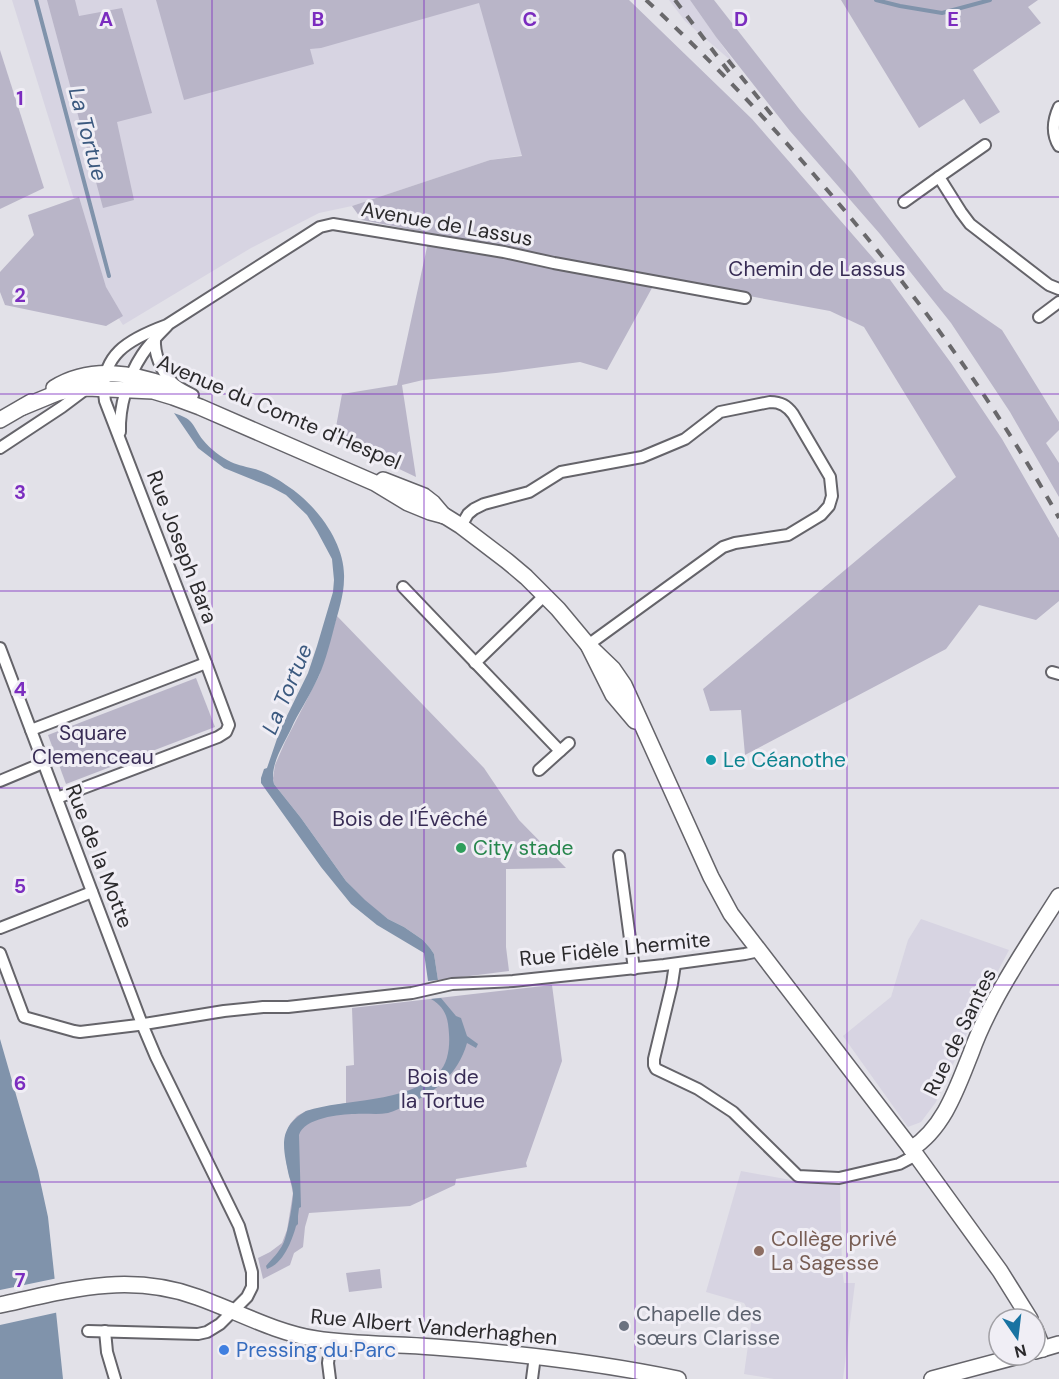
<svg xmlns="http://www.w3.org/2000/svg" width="1059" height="1379" font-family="'DM Sans',sans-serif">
<rect width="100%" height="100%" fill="#e2e1e8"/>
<g fill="#d7d4e2">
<polygon points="12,0 599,0 606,143 490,160 352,206 319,213 251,248 123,325 104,296"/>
<polygon points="669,0 690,0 736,65 685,21"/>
<polygon points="921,919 1009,950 978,1009 936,1102 921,1122 908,1127 843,1036 891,997 908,940"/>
<polygon points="741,1171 791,1180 813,1183 840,1184 842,1269 844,1283 855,1283 843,1379 774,1379 744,1374 752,1317 744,1303 706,1292"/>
</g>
<g fill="#b9b5c8">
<polygon points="47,0 75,0 79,16 122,8 152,113 117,122 134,200 103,208"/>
<polygon points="156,0 629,0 752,119 880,266 951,363 1002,439 1059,538 1059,601 1036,620 979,605 946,649 745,755 741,710 710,711 703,689 956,477 864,327 830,311 706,288 658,277 607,370 580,362 496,373 423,380 402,385 416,477 334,438 342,394 397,385 427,247 423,232 362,220 352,206 490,160 522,156 479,3 321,48 310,49 314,64 184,100"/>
<polygon points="690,0 714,0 800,110 852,171 944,290 1002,330 1059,422 1059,430 1046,443 1059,463 1059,497 1010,412 951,323 880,234 790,131 716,37"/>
<polygon points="841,0 1038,0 1028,7 1041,23 973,70 1000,112 980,124 964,99 919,128"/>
<polygon points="0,50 44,188 0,209"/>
<polygon points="79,197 106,287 123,316 106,326 5,305 0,292 0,272 34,235 28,215"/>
<polygon points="337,616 484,768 519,820 566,868 506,869 506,947 509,971 438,980 434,954 430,948 423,940 404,927 388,919 365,901 346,881 301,818 274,784 273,778 275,765 285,742 319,676"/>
<polygon points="196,678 215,727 66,784 48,735"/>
<polygon points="552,985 562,1061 526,1163 527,1167 456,1179 455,1185 410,1206 309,1213 305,1227 303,1247 294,1253 290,1265 263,1279 258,1258 270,1252 282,1243 287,1230 293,1193 286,1161 285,1136 290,1124 297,1116 306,1111 346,1103 346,1066 354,1065 352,1008"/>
<polygon points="380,1269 382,1288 349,1292 346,1273"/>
</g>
<g fill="#8093ab">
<path d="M174,413c5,2 12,4 16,8 5,5 8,13 13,19 7,9 18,17 28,22 8,4 18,5 27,8 9,3 20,9 28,15 29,18 60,58 58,94 0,16 -6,33 -10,49 -5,19 -10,39 -19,56 -7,15 -17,29 -24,45 -7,15 -22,37 -17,55l27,34 45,63 19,19 23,19 16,8 19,13 7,8 4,6 4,26 -10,1 -4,-28 -47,-28 -26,-21 -30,-37 -60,-84v-5l3,-9 3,-1 13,-38 28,-57 9,-27 16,-54 1,-12 -2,-21 -15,-28 -10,-16 -21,-20 -15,-8 -47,-19 -26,-20z"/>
<path d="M441,998l15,18 5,2 6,18 11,8 -2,4 -9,-5c-9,31 -30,48 -58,61 -7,3 -14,7 -21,9 -11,2 -22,0 -33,1 -15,0 -51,4 -56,21l2,72 -2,1 -1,8v8l-2,2c-4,15 -13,38 -29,43l-1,-3c6,-7 13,-14 17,-22 4,-7 10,-41 10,-50 0,-6 -2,-12 -4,-18 -6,-28 -12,-48 17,-65 40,-13 99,-7 132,-38 10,-8 12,-27 11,-39 -1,-16 -3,-26 -18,-35z"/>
<polygon points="0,1039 38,1171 48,1217 55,1282 53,1283 63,1379 0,1379"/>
</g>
<polygon fill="#e2e1e8" points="58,1278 58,1282 57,1285 59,1312 0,1325 0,1290"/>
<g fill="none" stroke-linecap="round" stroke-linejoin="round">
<g stroke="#8093ab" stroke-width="4">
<polyline points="36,0 109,276"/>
<polyline points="876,0 900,6 942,13 990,0"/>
</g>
<g stroke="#65646a" stroke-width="14">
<g id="street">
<path d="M1059,107c-6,13 -8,26 0,39"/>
<polyline points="985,145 939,177 961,212 970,224 1045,282 1049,285 1059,289"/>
<polyline points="904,202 939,177"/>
<polyline points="1039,317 1059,302"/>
<path d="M155,339c-1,14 6,33 17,43 6,6 14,9 21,13"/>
<path d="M120,432c-1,-25 8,-56 22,-77 7,-11 16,-20 25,-29"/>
<polyline points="0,448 62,407 86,389"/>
<path d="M461,526l7,-12 6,-5 10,-5 45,-12 32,-20 81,-15 43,-18 35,-27 50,-10c11,0 17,4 23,12l37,63 2,19 -3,10 -8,9 -33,20 -53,8 -12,4 -135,98"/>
<polyline points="403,587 560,751"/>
<polyline points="0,648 142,1024 156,1057 239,1226 252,1272 252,1287 247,1297 220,1324 207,1332 198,1334 88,1331"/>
<polyline points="475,663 545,595"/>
<polyline points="1052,672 1059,674"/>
<polyline points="31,730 206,663"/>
<polyline points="539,770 569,743"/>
<polyline points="0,781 43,763"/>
<path d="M57,798l161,-61 8,-5 3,-7 -23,-62 -101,-262c-7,-46 24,-62 62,-76l153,-98 13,-3 171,28 50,11 191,35"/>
<polyline points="619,856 634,969"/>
<polyline points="0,928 92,892"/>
<polyline points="0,953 24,1017 74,1031 80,1032 138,1025 224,1011 263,1007 288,1007 412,993 452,984 513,981 664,965 745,954 759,951"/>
<polyline points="675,964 672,984 654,1059 654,1065 656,1069 698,1089 733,1112 798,1176 839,1178 899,1164 916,1155"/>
<polyline points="105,1331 107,1352 115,1379"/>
<polyline points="330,1379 328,1363 331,1341"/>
<polyline points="532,1379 535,1356"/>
</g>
</g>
<g stroke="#65646a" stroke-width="18">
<g id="secondary">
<path d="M54,388c37,-23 79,-15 118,-1"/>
<polyline points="23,407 57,393 73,389 87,388 153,391 173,397 200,407 375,483 408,503 430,512 445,516 461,526 507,561 526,577 558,609 588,645 613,695 635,721"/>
<polyline points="0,420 31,402"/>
<polyline points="383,480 424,496 433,503 444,516"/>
<polyline points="588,645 613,669 624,685 711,877 731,914 916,1155 1000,1271 1030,1319"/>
<path d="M911,1149c33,-21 46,-61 60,-96 6,-17 14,-34 23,-51 19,-36 43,-71 65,-106"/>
<path d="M0,1305c68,-15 128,-33 197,-8 40,14 76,35 119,42 39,6 79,5 118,8 82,6 163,15 244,32"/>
<polyline points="1035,1329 1043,1349"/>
<polyline points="1035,1351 1059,1344"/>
<polyline points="932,1379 1022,1355"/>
</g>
</g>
<use href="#street" stroke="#fff" stroke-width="10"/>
<use href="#secondary" stroke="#fff" stroke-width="15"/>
<g stroke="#69686b" stroke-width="4" stroke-dasharray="10 10" stroke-linecap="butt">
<path d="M646,0c60,55 117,115 170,177 92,106 175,218 243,341"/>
<polyline points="675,0 729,72"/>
<polyline points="728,60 775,119"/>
</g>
</g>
<path fill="none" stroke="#7b2cbf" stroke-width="1.5" stroke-opacity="0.55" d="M212,0v1379M424,0v1379M635,0v1379M847,0v1379M0,197h1059M0,394h1059M0,591h1059M0,788h1059M0,985h1059M0,1182h1059"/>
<circle fill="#0f9aa8" stroke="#f0eef5" stroke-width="2" cx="711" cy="760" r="6"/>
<circle fill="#2e9e5b" stroke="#f0eef5" stroke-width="2" cx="461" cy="848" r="6"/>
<circle fill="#8d6e63" stroke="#f0eef5" stroke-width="2" cx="759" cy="1251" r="6"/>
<circle fill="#6b7280" stroke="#f0eef5" stroke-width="2" cx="624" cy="1326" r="6"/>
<circle fill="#3f7fe0" stroke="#f0eef5" stroke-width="2" cx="224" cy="1350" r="6"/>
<g text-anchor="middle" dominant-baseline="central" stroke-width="6" stroke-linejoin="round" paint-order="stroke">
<g font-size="21" fill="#2b2a2c" stroke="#f0eef5">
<text transform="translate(447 224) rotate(10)">Avenue de Lassus</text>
<text transform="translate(279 412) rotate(23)">Avenue du Comte d'Hespel</text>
<text transform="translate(182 547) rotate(69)">Rue Joseph Bara</text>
<text transform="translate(99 856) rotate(69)">Rue de la Motte</text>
<text transform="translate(615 949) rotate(-6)">Rue Fidèle Lhermite</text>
<text transform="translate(960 1032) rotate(-64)">Rue de Santes</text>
<text transform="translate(434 1327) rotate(5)">Rue Albert Vanderhaghen</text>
</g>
<g font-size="21" fill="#382c55" stroke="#f0eef5">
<text x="817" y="269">Chemin de Lassus</text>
<text x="93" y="733">Square<tspan x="93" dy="24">Clemenceau</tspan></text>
<text x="410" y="819">Bois de l'Évêché</text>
<text x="443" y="1077">Bois de<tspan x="443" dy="24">la Tortue</tspan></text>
</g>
<g font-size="21" fill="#0d838f" stroke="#f0eef5" text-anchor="start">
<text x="723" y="760">Le Céanothe</text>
</g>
<g font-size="21" fill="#27864d" stroke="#f0eef5" text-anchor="start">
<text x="473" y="848">City stade</text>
</g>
<g font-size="21" fill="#785e54" stroke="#f0eef5" text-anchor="start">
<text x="771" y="1239">Collège privé<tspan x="771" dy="24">La Sagesse</tspan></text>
</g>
<g font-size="21" fill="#5b616d" stroke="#f0eef5" text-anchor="start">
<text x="636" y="1314">Chapelle des<tspan x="636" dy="24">sœurs Clarisse</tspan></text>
</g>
<g font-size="21" fill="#366cbe" stroke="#f0eef5" text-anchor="start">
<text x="236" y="1350">Pressing du Parc</text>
</g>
<g font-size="22" font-style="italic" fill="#3b597f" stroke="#f0eef5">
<text transform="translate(88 134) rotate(75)">La Tortue</text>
<text transform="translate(287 689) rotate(-67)">La Tortue</text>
</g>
</g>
<g font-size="20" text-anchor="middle" font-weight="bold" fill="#7b2cbf" stroke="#f0eef5" stroke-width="6" stroke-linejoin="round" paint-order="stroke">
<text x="106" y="26">A</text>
<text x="318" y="26">B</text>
<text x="530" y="26">C</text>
<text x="741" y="26">D</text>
<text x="953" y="26">E</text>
<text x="20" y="105">1</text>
<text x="20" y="302">2</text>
<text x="20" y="499">3</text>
<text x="20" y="696">4</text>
<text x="20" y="893">5</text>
<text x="20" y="1090">6</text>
<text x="20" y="1287">7</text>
</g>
<g transform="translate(1017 1337) rotate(166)"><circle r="28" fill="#f0eef5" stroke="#a1a0a5" stroke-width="1.5"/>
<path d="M0-4.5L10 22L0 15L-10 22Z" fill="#1973a2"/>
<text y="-9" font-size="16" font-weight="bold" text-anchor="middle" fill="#2b2a2c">N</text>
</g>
</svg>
